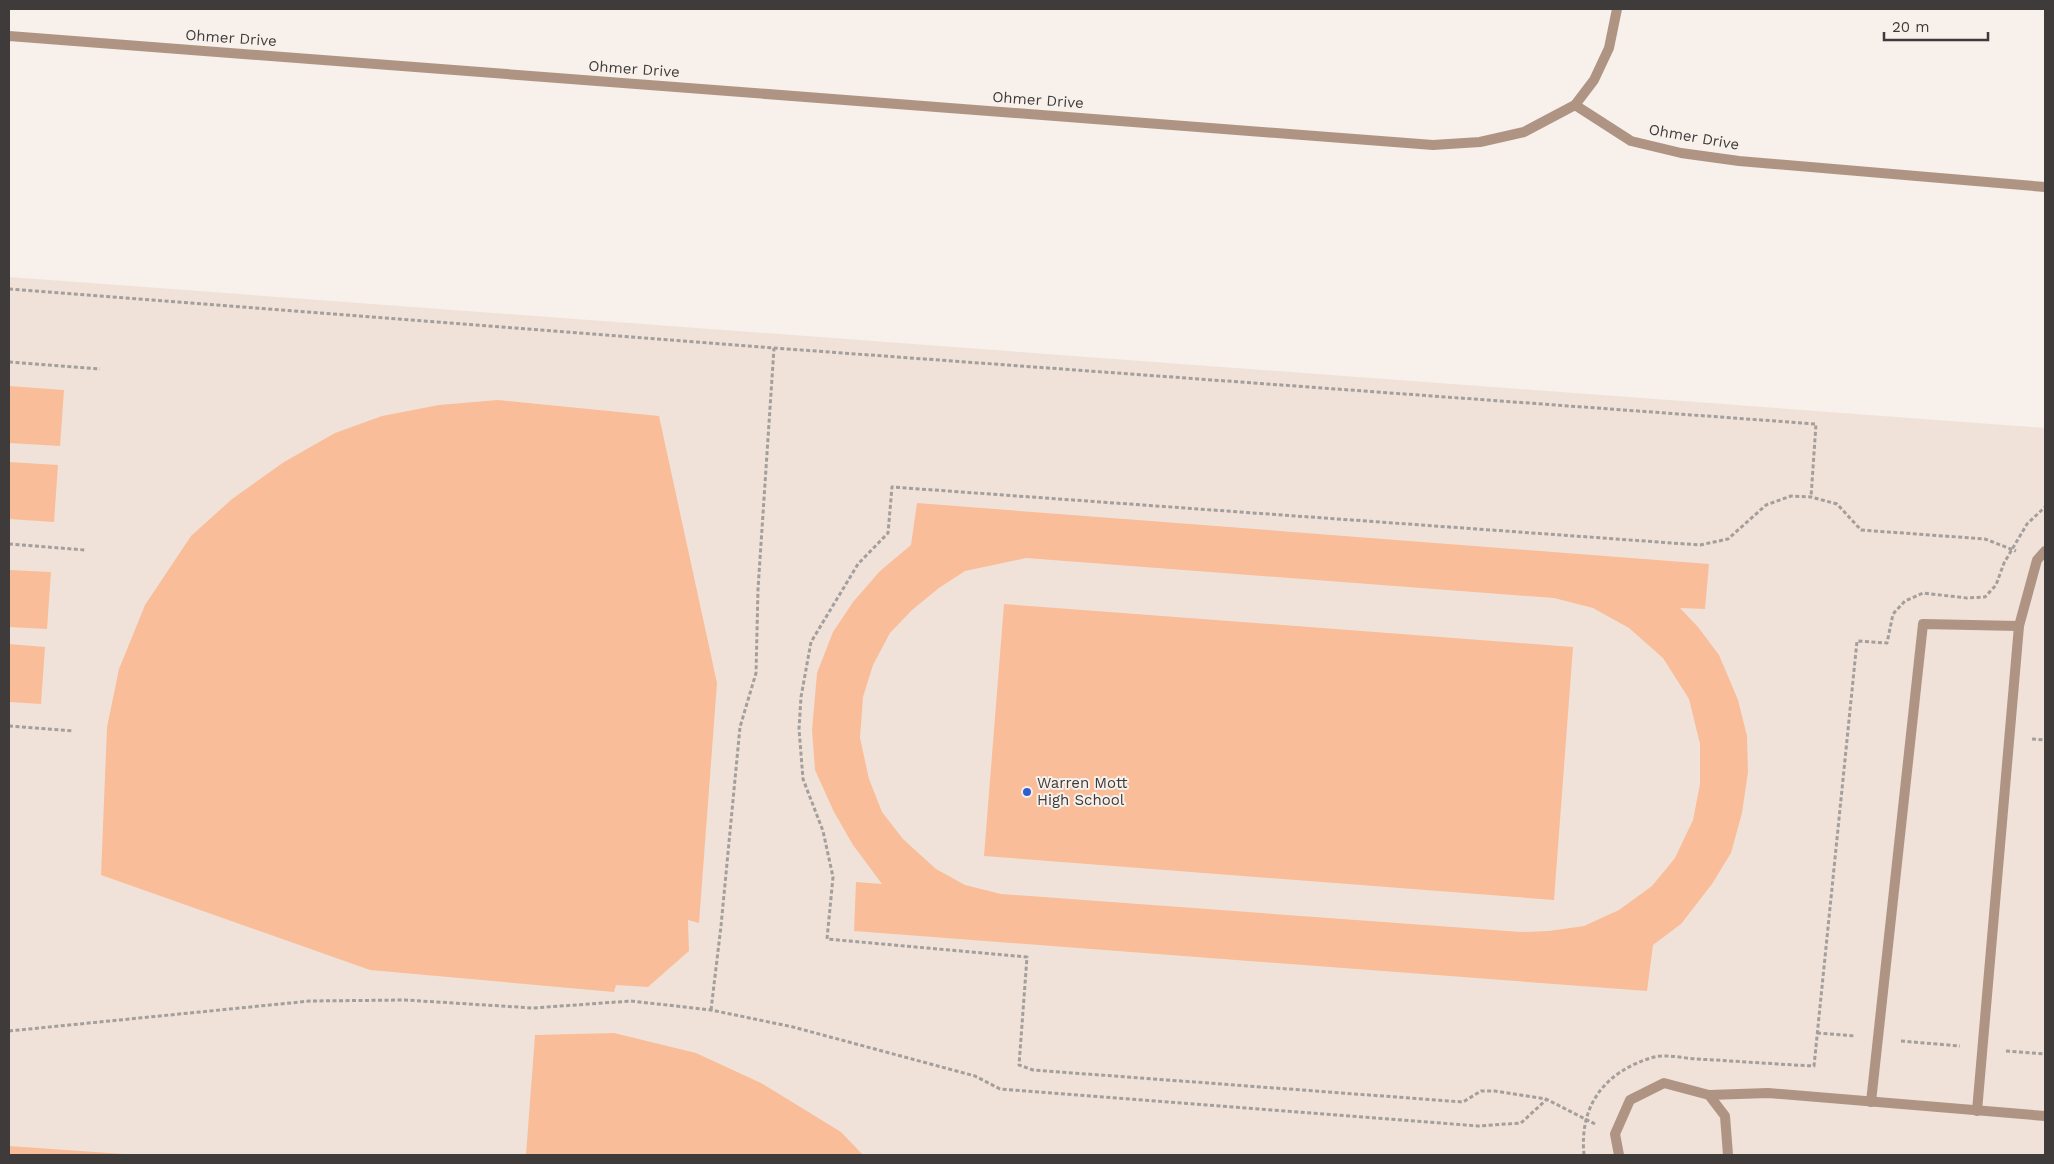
<svg xmlns="http://www.w3.org/2000/svg" width="2054" height="1164" font-family="'Work Sans',sans-serif">
<rect width="100%" height="100%" fill="#f7f0eb"/>
<polygon fill="#f0e2d9" points="9,277 2045,428 2045,1155 9,1155"/>
<g fill="#f9be99" fill-rule="evenodd">
<polygon points="9,386 64,390 60,446 9,443"/>
<polygon points="498,400 659,416 717,683 699,923 688,920 689,951 648,987 616,985 614,992 370,970 101,875 107,727 119,669 145,605 191,536 232,499 284,462 335,433 382,416 439,405"/>
<polygon points="9,462 58,465 54,522 9,519"/>
<path d="M917,503l792,61 -4,45 -25,-1 18,19 21,28 19,45 9,36 1,36 -6,41 -11,40 -19,31 -31,40 -28,21 -6,46 -793,-60 2,-49 26,2 -29,-39 -19,-33 -19,-42 -3,-40 5,-57 16,-41 20,-30 27,-31 31,-26zM1026,558l528,40 39,10 36,20 34,30 26,41 11,45v40l-7,36 -18,38 -23,28 -33,24 -35,16 -35,5 -28,1 -520,-38 -36,-9 -29,-16 -33,-30 -21,-27 -13,-33 -9,-41 3,-41 10,-32 17,-32 22,-23 27,-22 26,-17z"/>
<polygon points="9,570 51,572 47,629 9,627"/>
<polygon points="1004,604 1573,647 1554,900 984,856"/>
<polygon points="9,644 45,647 41,704 9,702"/>
<polygon points="614,1033 696,1053 761,1083 841,1132 863,1155 526,1155 535,1035"/>
<polygon points="9,1146 138,1155 9,1155"/>
</g>
<g fill="none" stroke-linecap="round" stroke-linejoin="round">
<g stroke="#a49f9c" stroke-width="3" stroke-dasharray="4 2.5" stroke-linecap="butt">
<polyline points="9,289 774,348 1816,424 1811,497"/>
<polyline points="9,362 100,369"/>
<polyline points="9,544 85,550"/>
<polyline points="9,726 73,731"/>
<polyline points="2032,739 2045,740"/>
<polyline points="711,1010 721,926 740,727 756,673 758,589 774,348"/>
<polyline points="9,1031 310,1001 405,1000 533,1008 631,1001 711,1010 793,1027 975,1076 1000,1089 1478,1126 1521,1123 1546,1100"/>
<polyline points="1817,1033 1855,1036"/>
<polyline points="1901,1041 1960,1046"/>
<polyline points="2006,1051 2045,1054"/>
<polyline points="1595,1124 1546,1099 1495,1091 1481,1091 1463,1102 1033,1070 1019,1065 1027,957 827,939 833,877 823,831 803,779 799,729 801,697 811,642 858,564 888,533 892,487 1700,545 1728,539 1766,505 1791,496 1811,497 1837,504 1861,530 1985,539 2016,551"/>
<path d="M1584,1155c-5,-50 21,-84 70,-98 12,-3 29,1 42,2 39,2 78,5 118,7l43,-425 30,2 6,-29 12,-13 18,-8 44,5 18,-1 11,-12 8,-22 23,-39 18,-17"/>
</g>
<g stroke="#af9484" stroke-width="10">
<polyline points="1709,1095 1725,1116 1728,1155"/>
<polyline points="1871,1102 1923,624 2019,626"/>
<polyline points="1977,1111 2019,626 2037,560 2045,551"/>
<polyline points="1619,1155 1615,1134 1630,1100 1664,1083 1709,1095 1768,1093 2045,1116"/>
</g>
<g stroke="#af9484" stroke-width="10">
<polyline points="9,36 1433,145 1480,142 1524,132 1575,105 1594,80 1609,48 1617,9"/>
<polyline points="1575,105 1631,141 1681,153 1739,161 2045,187"/>
</g>
</g>
<circle fill="#2e5fce" stroke="#f7f0eb" stroke-width="2" cx="1027" cy="792" r="5"/>
<g text-anchor="middle" dominant-baseline="central" stroke-width="4" stroke-linejoin="round" paint-order="stroke">
<g font-size="15" fill="#3e3b3a" stroke="#f7f0eb">
<text transform="translate(231 38) rotate(4)">Ohmer Drive</text>
<text transform="translate(634 69) rotate(4)">Ohmer Drive</text>
<text transform="translate(1038 100) rotate(4)">Ohmer Drive</text>
<text transform="translate(1694 137) rotate(10)">Ohmer Drive</text>
</g>
<g font-size="15" fill="#3e3b3a" stroke="#f7f0eb" text-anchor="start">
<text x="1037" y="783">Warren Mott<tspan x="1037" dy="17">High School</tspan></text>
</g>
</g>
<rect width="2054" height="1164" fill="none" stroke="#3e3b3a" stroke-width="20"/>
<path d="M1884 32v8h104v-8" fill="none" stroke="#3e3b3a" stroke-width="2.5"/>
<text x="1892" y="32" font-size="15" fill="#3e3b3a" stroke="#f7f0eb" stroke-width="4" paint-order="stroke">20 m</text>
</svg>
